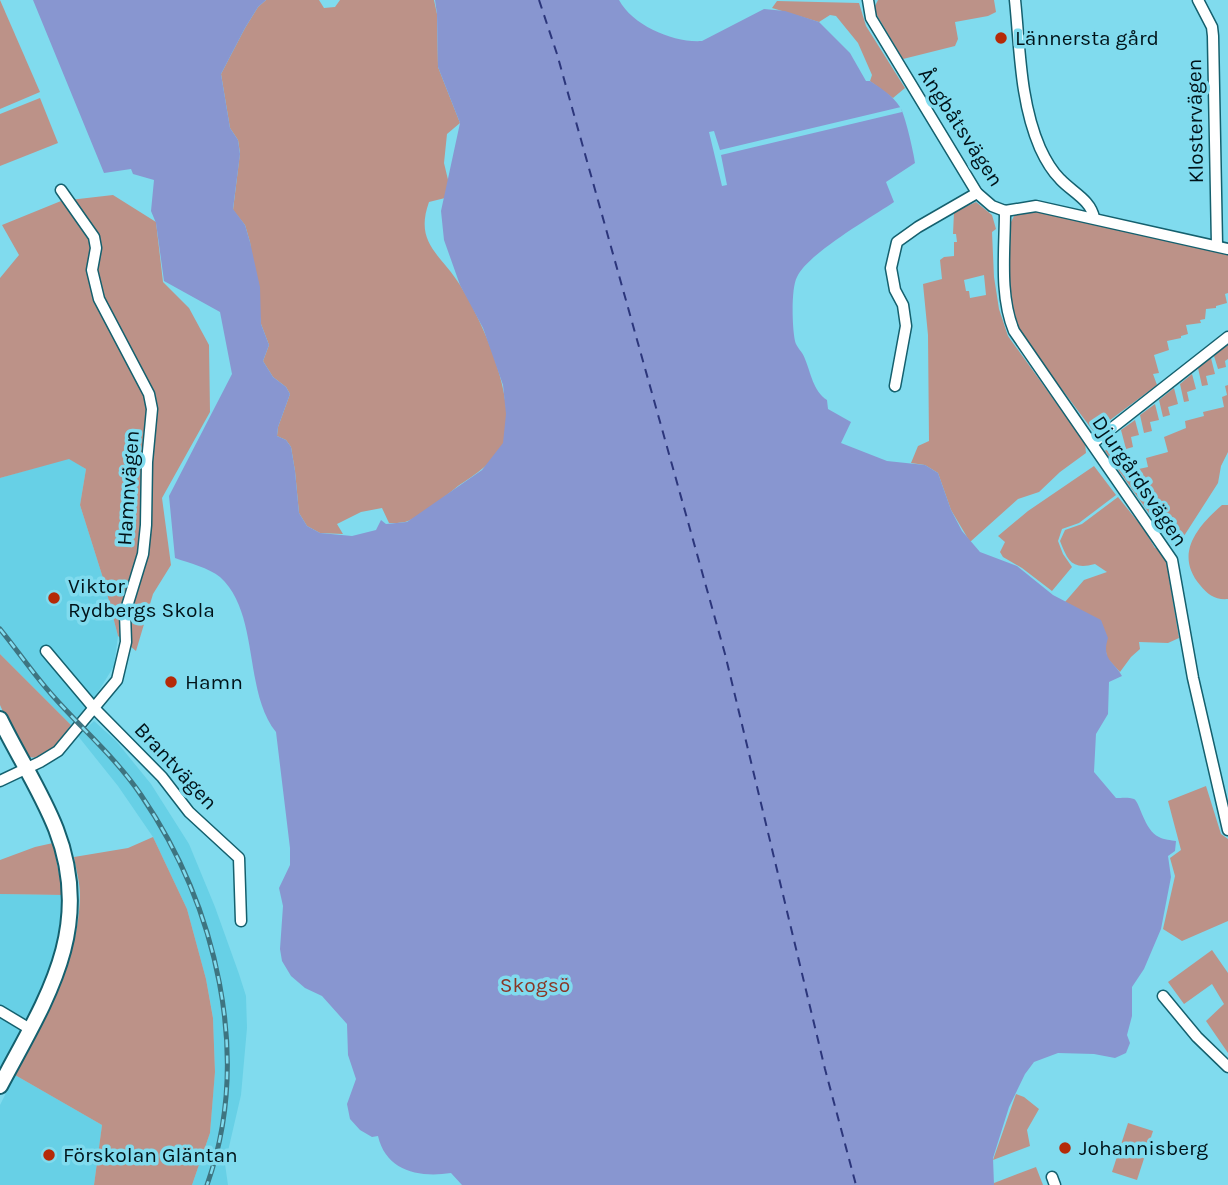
<svg xmlns="http://www.w3.org/2000/svg" width="1228" height="1185" font-family="Karla,sans-serif">
<rect width="100%" height="100%" fill="#80dbee"/>
<g fill="#67d0e6">
<polygon points="69,458 86,469 80,505 103,578 118,636 114,666 95,697 71,725 0,654 0,478"/>
<polygon points="94,721 116,741 151,784 189,844 215,907 239,974 246,996 247,1028 241,1095 225,1164 228,1185 192,1185 210,1133 215,1071 213,1017 206,979 187,909 153,837 118,786 78,736"/>
<polygon points="0,894 63,895 59,933 45,986 0,1071"/>
<polygon points="15,1075 102,1125 94,1185 0,1185 0,1105"/>
</g>
<g fill="#bc9288" fill-rule="evenodd">
<polygon points="0,0 40,92 0,109"/>
<path d="M266,0h53l5,8 11,-1 5,-7h94l3,14 1,53 22,56 -13,11 -3,29 5,21 -4,14 -16,4c-15,42 12,52 31,83 23,37 57,114 44,157 -6,18 -31,34 -46,44 -11,9 -41,33 -53,36 -5,1 -11,1 -16,1l-7,-15 -21,4 -24,12 6,10 -23,-1 -13,-7 -8,-13 -4,-42 -4,-24 -5,-7 -9,-4 1,-9 12,-33 -4,-7 -13,-10 -10,-16 6,-16 -8,-21 -11,-82 -5,-17 -12,-15 7,-57 -2,-13 -8,-12 -9,-54 24,-46 13,-21z"/>
<polygon points="878,0 994,0 996,12 988,16 955,22 958,39 955,46 903,59 875,12 874,8"/>
<polygon points="777,1 859,3 866,26 905,88 893,98 870,81 872,75 858,43 836,16 830,15 819,22 772,8"/>
<polygon points="40,98 58,143 0,166 0,114"/>
<polygon points="113,195 156,222 163,282 189,308 209,345 210,412 162,498 171,565 153,594 136,651 118,636 103,578 80,505 86,469 69,459 0,478 0,278 19,255 2,225 61,201"/>
<path d="M976,202l16,13 4,14 -4,3 2,45 5,32 9,27 77,107 1,10 -26,19 -21,20 -21,7 -48,43 -19,-32 -13,-37 -13,-8 -14,-2 7,-17 11,-5 -1,-106 -5,-51 19,-5 -2,-19 4,-3 10,-1v-14h3l-1,-8h-3l1,-22zM984,275l2,20 -16,3 -1,-7h-3l-2,-11z"/>
<path d="M1032,210l196,43v40l-3,1 2,9 -11,3v2l-10,1 -1,10 -5,1 1,3 -15,2 2,9 -7,2v2l-14,3 2,9 -15,5 5,18 -6,1 4,11 -63,47 -70,-93c-20,-36 -14,-73 -15,-113l6,-12z"/>
<polygon points="1228,344 1228,359 1225,361 1226,367 1218,369 1214,356"/>
<polygon points="1211,358 1215,374 1206,376 1208,385 1202,386 1198,368"/>
<polygon points="1192,374 1196,389 1187,392 1189,401 1184,402 1180,384"/>
<polygon points="1228,385 1228,452 1221,466 1218,483 1175,550 1105,451 1115,435 1124,469 1133,467 1134,470 1148,467 1146,458 1168,452 1164,437 1186,428 1185,421 1204,416 1203,412 1224,407 1222,397 1227,395 1225,386"/>
<polygon points="1174,388 1178,404 1168,407 1170,415 1163,417 1159,400"/>
<polygon points="1155,404 1159,420 1150,422 1152,431 1144,433 1140,415"/>
<polygon points="1135,420 1139,435 1131,437 1133,447 1126,449 1121,430"/>
<polygon points="1094,466 1116,495 1079,523 1062,529 1058,541 1063,554 1072,567 1052,591 1022,568 1003,557 1000,552 1005,542 998,536 1028,511"/>
<path d="M1118,497l25,31 12,20 7,1 4,11 13,78 -11,5 -29,-1 1,7 -9,8 -11,15 -13,-14 -6,-37 -36,-19 19,-22 23,-8 -12,-8c-22,6 -27,-2 -35,-23l5,-11 17,-6z"/>
<path d="M1222,505h6v94c-13,1 -20,-4 -28,-14 -26,-31 -3,-58 22,-80z"/>
<polygon points="0,654 71,725 55,746 37,758 29,757 21,752 0,705"/>
<polygon points="1206,786 1221,834 1228,839 1228,921 1182,941 1163,929 1175,876 1170,858 1181,850 1168,801"/>
<path d="M153,837l34,72 19,70 7,39 2,54 -5,61 -18,52h-98l8,-60 -87,-50c29,-57 64,-114 65,-180 0,-12 -4,-26 -6,-38l54,-9z"/>
<polygon points="53,843 63,895 0,894 0,860 35,847"/>
<polygon points="1212,950 1228,973 1228,1053 1206,1021 1224,1004 1212,984 1184,1004 1168,982"/>
<polygon points="1016,1094 1024,1097 1039,1109 1027,1130 1030,1146 993,1160"/>
<polygon points="1128,1123 1153,1131 1137,1180 1112,1172"/>
<polygon points="1036,1167 1043,1185 994,1185 994,1183"/>
</g>
<path fill="#8896d0" d="M33,0h233l-8,7 -13,21 -24,46 9,54 8,12 2,14 -7,55 12,16 5,17 10,45 1,37 8,21 -6,16 10,16 13,10 4,7 -12,33 -1,9 9,4 5,7 4,24 4,42 8,13 13,7 32,3 24,-6 5,-10 5,4 21,-2 75,-52 21,-27 3,-29 -3,-29 -20,-57 -23,-43 -16,-45 -3,-29 19,-88 -22,-56 -1,-53 -2,-14h184c14,26 55,43 83,41l62,-32 21,2 34,11 31,31 16,28h4c11,7 23,15 30,26 5,7 14,47 15,56l-29,19 8,20c-22,15 -87,52 -97,75 -6,11 -5,50 -2,64 1,6 8,11 10,18 6,14 8,32 22,41l1,9 23,13 -10,21 46,18 38,4 13,8 13,37 11,21 18,21 37,14 36,29 48,25 7,18c-7,22 6,23 14,38l-13,6 -1,32 -12,20 -2,38 22,26c5,0 13,-1 18,1 6,3 10,31 25,38 5,3 12,3 17,4l-1,10 -7,5 3,21 -10,52 -17,40 -12,18v29l-5,19 3,8 -4,10 -11,5 -21,-4 -36,-1 -24,9 -9,12 -16,33 -16,51 1,27h-532l-11,-12c-32,5 -65,-2 -73,-37l-6,1 -12,-7 -10,-11 -3,-15 9,-25 -8,-24 -1,-31 -25,-28 -17,-8 -14,-12 -9,-15 -2,-12 3,-43 -4,-18 11,-23v-17l-14,-116c-33,-41 -16,-119 -56,-155 -11,-9 -31,-14 -45,-19l-6,-62 63,-122 -12,-62 -56,-31 -8,-58 -5,-12 3,-31 -21,-6 -2,-5 -27,4z"/>
<polygon fill="#80dbee" points="901,107 902,112 721,155 727,185 722,186 709,132 714,131 720,150"/>
<g fill="none" stroke-linecap="round" stroke-linejoin="round">
<polyline stroke="#2c367b" stroke-width="2" stroke-dasharray="9 7" stroke-linecap="butt" points="539,0 557,54 725,654 825,1069 856,1185"/>
<g stroke="#14606e" stroke-width="13">
<g id="street">
<polyline points="868,0 871,18 977,193 992,206 1005,211 1036,206 1228,249"/>
<path d="M1015,0c5,49 5,102 25,148 5,11 11,22 20,31 12,13 31,21 34,39"/>
<polyline points="1198,0 1212,27 1213,36 1217,245"/>
<path d="M1005,211c0,39 -6,84 9,120l158,229 21,118 35,152"/>
<polyline points="895,386 906,326 903,305 895,290 891,268 897,242 918,227 977,193"/>
<polyline points="1093,443 1228,337"/>
<polyline points="46,651 94,708 162,777 189,812 239,858 241,921"/>
<polyline points="0,781 40,762 58,751 117,680 126,642 125,613 143,554 146,525 147,462 152,409 149,394 99,299 92,270 96,248 94,237 61,190"/>
<polyline points="1163,996 1197,1037 1228,1067"/>
<polyline points="0,1011 30,1029"/>
<polyline points="1052,1177 1055,1185"/>
</g>
</g>
<g stroke="#14606e" stroke-width="18">
<path id="secondary" d="M0,719c18,37 41,72 56,110 39,100 -11,172 -56,257"/>
</g>
<use href="#street" stroke="#fff" stroke-width="10"/>
<use href="#secondary" stroke="#fff" stroke-width="14"/>
<g stroke="#3e7480" stroke-width="5">
<path id="rail" d="M0,629c18,22 34,46 53,67 29,33 63,62 88,99 75,110 112,261 66,390"/>
</g>
<use href="#rail" stroke="#80dbee" stroke-width="2.5" stroke-dasharray="8" stroke-linecap="butt"/>
</g>
<g fill="#b52a08" stroke="#80dbee" stroke-width="2.5">
<circle cx="1001" cy="38" r="7"/>
<circle cx="54" cy="598" r="7"/>
<circle cx="171" cy="682" r="7"/>
<circle cx="1065" cy="1148" r="7"/>
<circle cx="49" cy="1155" r="7"/>
</g>
<g text-anchor="middle" dominant-baseline="central" stroke-width="7" stroke-linejoin="round" paint-order="stroke">
<g font-size="21" fill="#001319" stroke="#80dbee" text-anchor="start">
<text x="1015" y="38">Lännersta gård</text>
<text x="68" y="586">Viktor<tspan x="68" dy="24">Rydbergs Skola</tspan></text>
<text x="185" y="682">Hamn</text>
<text x="1079" y="1148">Johannisberg</text>
<text x="63" y="1155">Förskolan Gläntan</text>
</g>
<g font-size="21" fill="#001319" stroke="#80dbee">
<text transform="translate(1195 121) rotate(-91)">Klostervägen</text>
<text transform="translate(961 127) rotate(57)">Ångbåtsvägen</text>
<text transform="translate(1140 481) rotate(56)">Djurgårdsvägen</text>
<text transform="translate(128 488) rotate(-86)">Hamnvägen</text>
<text transform="translate(176 766) rotate(47)">Brantvägen</text>
</g>
<g font-size="21" fill="#8a3726" stroke="#80dbee">
<text x="535" y="985">Skogsö</text>
</g>
</g>
</svg>
